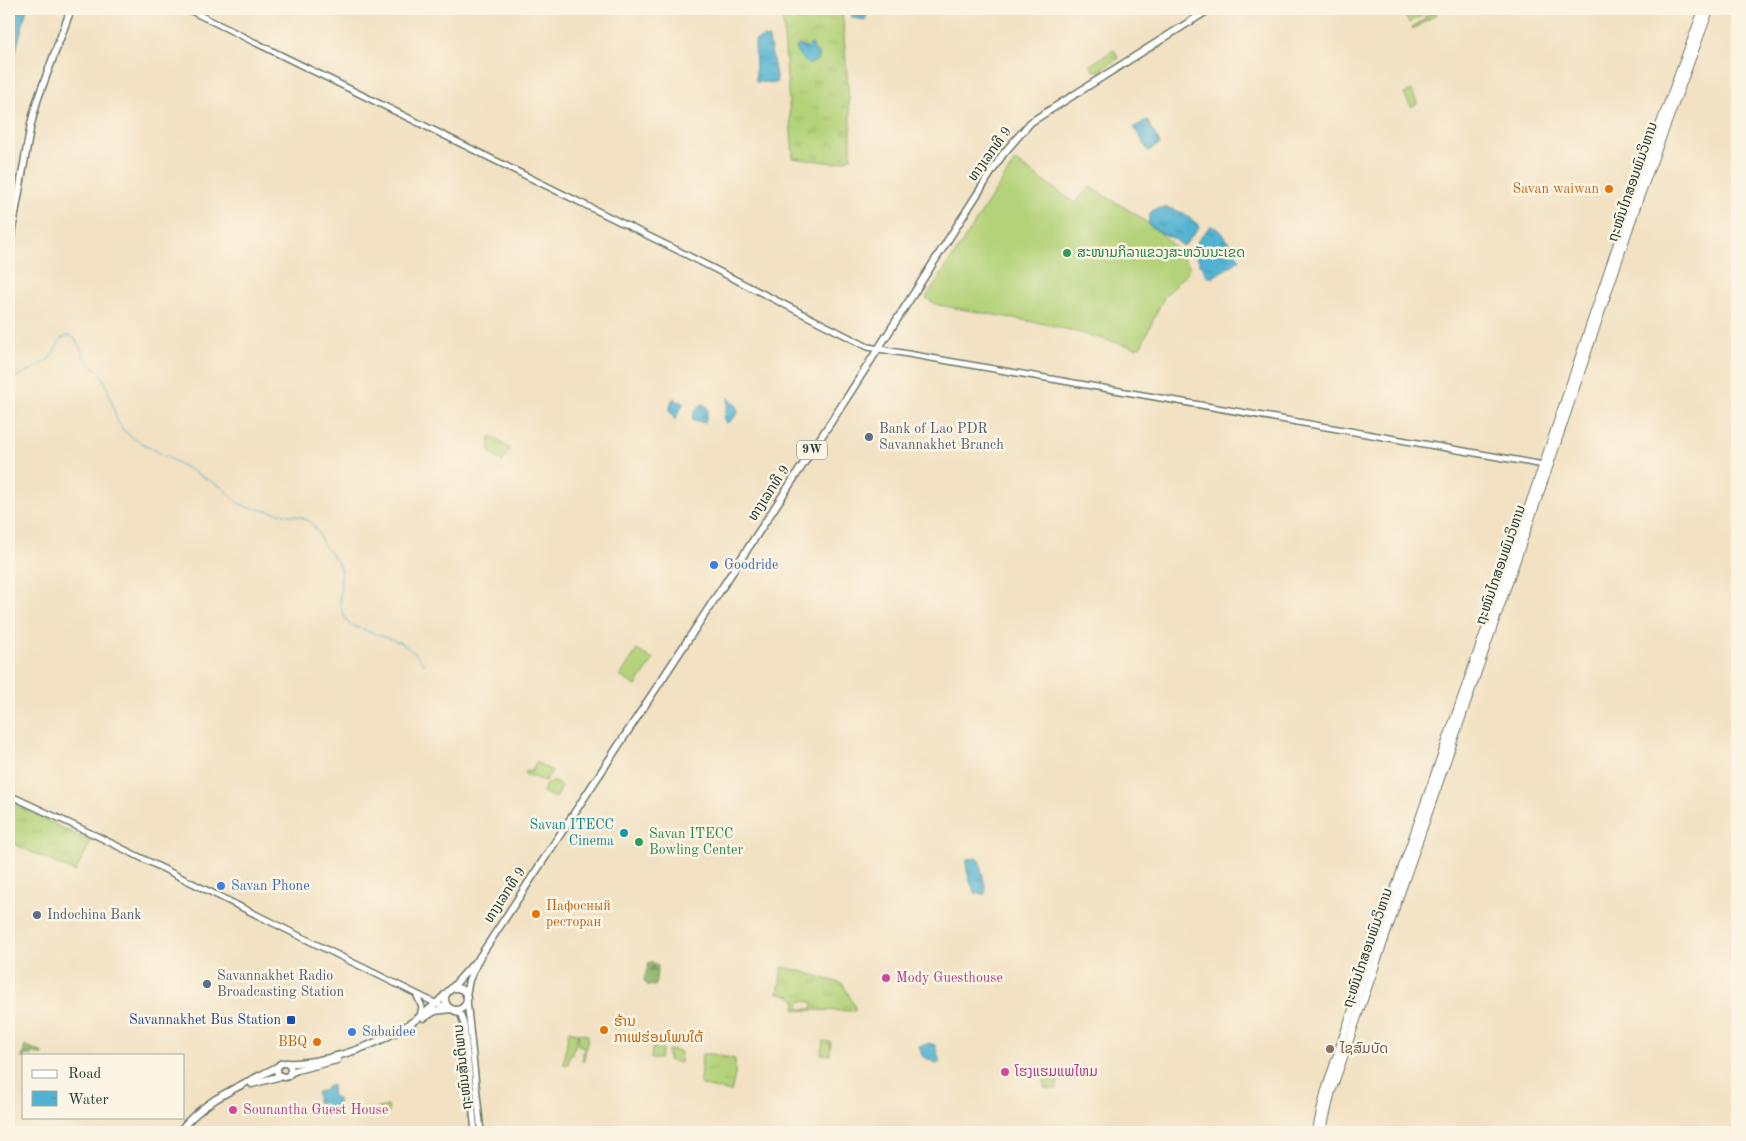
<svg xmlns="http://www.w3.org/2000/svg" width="1746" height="1141" font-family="'Old Standard TT','Noto Sans Lao',serif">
<defs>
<pattern id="grass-tufts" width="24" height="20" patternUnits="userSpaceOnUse" patternTransform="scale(1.25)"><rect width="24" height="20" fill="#b4d279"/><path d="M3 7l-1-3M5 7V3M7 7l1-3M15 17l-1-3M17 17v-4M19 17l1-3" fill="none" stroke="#9ab569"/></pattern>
<pattern id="forest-firs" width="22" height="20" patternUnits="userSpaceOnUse" patternTransform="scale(1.25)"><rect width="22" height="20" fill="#8fb469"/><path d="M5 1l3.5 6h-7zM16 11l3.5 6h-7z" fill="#749457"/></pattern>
<pattern id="water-ripples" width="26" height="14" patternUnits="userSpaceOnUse" patternTransform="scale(1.25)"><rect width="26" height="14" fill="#52b2d1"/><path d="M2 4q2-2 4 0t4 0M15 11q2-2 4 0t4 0" fill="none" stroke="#4392aa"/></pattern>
</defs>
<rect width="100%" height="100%" fill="#fcf5e5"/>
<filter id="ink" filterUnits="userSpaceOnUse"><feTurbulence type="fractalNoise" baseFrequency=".02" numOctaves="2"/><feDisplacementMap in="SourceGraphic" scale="10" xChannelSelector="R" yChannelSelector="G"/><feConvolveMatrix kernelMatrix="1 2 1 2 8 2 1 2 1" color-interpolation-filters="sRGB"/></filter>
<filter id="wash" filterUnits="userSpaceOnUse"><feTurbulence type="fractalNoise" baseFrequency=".0096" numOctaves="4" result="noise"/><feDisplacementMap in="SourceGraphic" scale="20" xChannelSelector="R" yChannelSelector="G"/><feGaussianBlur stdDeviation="1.12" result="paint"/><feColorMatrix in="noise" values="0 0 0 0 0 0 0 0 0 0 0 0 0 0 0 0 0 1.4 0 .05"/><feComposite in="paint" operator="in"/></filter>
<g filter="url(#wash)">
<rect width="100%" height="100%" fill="#f2e1c2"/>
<g fill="url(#grass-tufts)" stroke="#6a8856" fill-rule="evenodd">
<polygon points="782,9 842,9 851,127 851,158 835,163 793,158"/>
<polygon points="1411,9 1421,9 1420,10 1423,15 1409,23 1403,13"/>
<polygon points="1428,9 1433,9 1437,14 1413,29 1412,27 1425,19 1424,17 1431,13"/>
<polygon points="1114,50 1119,58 1098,72 1096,70 1094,71 1090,65"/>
<polygon points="492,436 510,449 502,462 490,453 490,437"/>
<polygon points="536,762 552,771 545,781 525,774 526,771 531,772"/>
<polygon points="555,782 562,787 557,797 552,797 543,792 546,784"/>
<polygon points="9,802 91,842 75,872 9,842"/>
<path d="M782,967l22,5 39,12 12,23v4l-60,-1 1,-10 -5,-4 -13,-3zM800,1001l13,1 -1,7h-13z"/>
<polygon points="569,1031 578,1033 575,1047 573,1048 572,1054 570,1054 568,1065 563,1064"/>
<polygon points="579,1033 588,1035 584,1061 582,1061 584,1047 578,1045"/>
<polygon points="823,1041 831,1042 830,1055 821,1054"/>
<polygon points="652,1048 663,1049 660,1059 651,1059"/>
<polygon points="668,1050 681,1052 680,1063 668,1060"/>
<polygon points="702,1054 712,1054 735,1059 735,1075 731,1092 704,1086 700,1083"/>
<polygon points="1076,1076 1077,1079 1059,1080 1057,1083 1057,1089 1044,1088 1044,1080"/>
</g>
<g fill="url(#forest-firs)" stroke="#57784e">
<polygon points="649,962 655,963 658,966 655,986 647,985 644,980"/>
<polygon points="25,1045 43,1053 43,1055 38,1055 33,1052 31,1055 24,1055 24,1059 22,1058"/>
</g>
<g fill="#b4d279" stroke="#6a8856">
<polygon points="1411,90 1418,103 1411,107 1404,94"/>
<polygon points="1015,161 1075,203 1090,187 1137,215 1167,239 1191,268 1164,297 1141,346 1136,348 1051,325 938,305 926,298"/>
<polygon points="637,650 653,660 636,686 620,676"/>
<polygon points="388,1106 389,1112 369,1117 367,1111"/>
</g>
<g fill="url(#water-ripples)" stroke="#387882">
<polygon points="9,9 27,9 9,78"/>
<polygon points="852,9 869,9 865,20 852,18"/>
<polygon points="763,37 768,38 769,39 777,81 776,83 756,82 755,41"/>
<polygon points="811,44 813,45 814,50 819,54 817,60 809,65 797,53 796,48 798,45 807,48"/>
<polygon points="1147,120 1160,144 1148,151 1134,127"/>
<path d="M1168,208l13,4 19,14 -15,19h-4l-6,-6 -14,-6 -12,-8c-2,-17 7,-17 19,-17z"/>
<path d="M1210,226c13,2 23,23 30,34l-27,17h-6l-15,-29z"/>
<polygon points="675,398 678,402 681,401 683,404 675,420 669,410 672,400"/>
<polygon points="729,398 737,406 738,413 731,421 726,423 724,419"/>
<path d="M703,404l3,2 2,4 -3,13 -12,-3c-1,-7 5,-14 10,-16z"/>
<path d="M976,858l3,2 7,29 -1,5h-9c-6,-11 -11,-22 -9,-35z"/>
<polygon points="930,1043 935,1045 940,1062 938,1064 922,1056 919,1046"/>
<polygon points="332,1085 333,1096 338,1099 338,1108 331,1108 329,1109 325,1103 317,1103 317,1092 326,1090 326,1087"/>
</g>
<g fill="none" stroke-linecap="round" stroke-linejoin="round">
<polyline stroke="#52b2d1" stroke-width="1" points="9,380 33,369 50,358 61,339 66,336 71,336 76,340 86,359 100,373 106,384 117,420 123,430 136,440 223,488 236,501 247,507 301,517 311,522 318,532 323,544 338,563 341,571 340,604 344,616 350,625 401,643 416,654 424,664"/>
</g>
</g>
<g filter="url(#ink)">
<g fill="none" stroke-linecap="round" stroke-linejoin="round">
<g stroke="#697666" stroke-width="8">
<g id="tertiary">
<polyline points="187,9 679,251 868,347 1544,465"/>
<polyline points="9,795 99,837 447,1009"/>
<polyline points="417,996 422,1007 420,1016"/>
<polyline points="467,1000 481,1132"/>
<polyline points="453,1010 461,1015 464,1025 475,1132"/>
</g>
</g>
<g stroke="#697666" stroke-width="9">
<g id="primary">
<polyline points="9,248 31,124 37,101 71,9"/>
<circle cx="456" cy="999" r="11"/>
<polyline points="450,990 475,962"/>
<polyline points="466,995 469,980 479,958 848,396 1003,154 1031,122 1210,9"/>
<polyline points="424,1018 435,1011 451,1009"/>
<circle cx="284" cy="1070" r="7"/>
<path d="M287,1063c15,1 28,-2 42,-5 46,-11 86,-32 119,-66"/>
<polyline points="290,1073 297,1070 337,1060"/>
<polyline points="252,1084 281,1076"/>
<path d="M179,1132c25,-33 62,-46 98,-65"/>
</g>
</g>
<g stroke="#697666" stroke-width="9">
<g id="trunk">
<polyline points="1316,1132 1325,1092 1343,1037 1543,465 1634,194 1703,9"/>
<polyline points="1322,1132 1331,1093 1549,466 1640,196 1710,9"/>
</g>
</g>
<use href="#tertiary" stroke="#fff" stroke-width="5"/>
<use href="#primary" stroke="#fff" stroke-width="6"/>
<use href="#trunk" stroke="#fff" stroke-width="7"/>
</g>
</g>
<g fill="#e8710a" stroke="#fcf5e5" stroke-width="2">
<circle cx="1609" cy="189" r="5"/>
<circle cx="536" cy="914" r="5"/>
<circle cx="604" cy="1030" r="5"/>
<circle cx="317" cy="1042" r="5"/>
</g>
<g fill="#2e9e5b" stroke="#fcf5e5" stroke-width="2">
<circle cx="1067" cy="253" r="5"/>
<circle cx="639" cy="842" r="5"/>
</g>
<g fill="#5c6f8a" stroke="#fcf5e5" stroke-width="2">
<circle cx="869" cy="437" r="5"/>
<circle cx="37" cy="915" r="5"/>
<circle cx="207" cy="984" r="5"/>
</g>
<g fill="#3f7fe0" stroke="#fcf5e5" stroke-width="2">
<circle cx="714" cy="565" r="5"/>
<circle cx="221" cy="886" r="5"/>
<circle cx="352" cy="1032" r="5"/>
</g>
<circle fill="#0f9aa8" stroke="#fcf5e5" stroke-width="2" cx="624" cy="833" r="5"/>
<g fill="#d1479c" stroke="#fcf5e5" stroke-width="2">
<circle cx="886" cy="978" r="5"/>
<circle cx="1005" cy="1072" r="5"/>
<circle cx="233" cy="1110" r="5"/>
</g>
<rect fill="#1a4fb4" stroke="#fcf5e5" stroke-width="2" x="286" y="1015" width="10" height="10" rx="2.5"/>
<circle fill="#8d6e63" stroke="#fcf5e5" stroke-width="2" cx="1330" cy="1049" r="5"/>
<g text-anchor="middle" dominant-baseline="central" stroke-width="5" stroke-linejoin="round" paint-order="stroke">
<rect fill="#fcf5e5" stroke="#617469" stroke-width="1" x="797" y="440.5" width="30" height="19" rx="4"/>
<g font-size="12" font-weight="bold" fill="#1f3d34">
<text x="812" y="450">9W</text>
</g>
<g font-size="14" fill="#1f3d34" stroke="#fcf5e5">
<text transform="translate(990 154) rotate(-54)">ທາງເລກທີ 9</text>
<text transform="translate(1633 182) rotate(-71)">ຖະໜົນໄກສອນພົມວິຫານ</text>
<text transform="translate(769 493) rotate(-57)">ທາງເລກທີ 9</text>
<text transform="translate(1501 565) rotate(-71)">ຖະໜົນໄກສອນພົມວິຫານ</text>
<text transform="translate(505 895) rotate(-57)">ທາງເລກທີ 9</text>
<text transform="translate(1368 948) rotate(-71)">ຖະໜົນໄກສອນພົມວິຫານ</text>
<text transform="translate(463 1067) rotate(-96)">ຖະໜົນສັນຕິພາບ</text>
</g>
<g font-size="14" fill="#c56008" stroke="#fcf5e5" text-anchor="end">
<text x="1599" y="189">Savan waiwan</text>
<text x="546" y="906" text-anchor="start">Пафосный<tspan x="546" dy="16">ресторан</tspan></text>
<text x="614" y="1022" text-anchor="start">ຮ້ານ<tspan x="614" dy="16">ກາເຟຮ່ອມໂພນໃຕ້</tspan></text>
<text x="307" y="1042">BBQ</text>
</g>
<g font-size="14" fill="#27864d" stroke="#fcf5e5" text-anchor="start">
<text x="1077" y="253">ສະໜາມກິລາແຂວງສະຫວັນນະເຂດ</text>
<text x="649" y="834">Savan ITECC<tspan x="649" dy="16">Bowling Center</tspan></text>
</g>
<g font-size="14" fill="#4e5e75" stroke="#fcf5e5" text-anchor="start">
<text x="879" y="429">Bank of Lao PDR<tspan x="879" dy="16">Savannakhet Branch</tspan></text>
<text x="47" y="915">Indochina Bank</text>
<text x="217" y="976">Savannakhet Radio<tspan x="217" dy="16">Broadcasting Station</tspan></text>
</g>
<g font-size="14" fill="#366cbe" stroke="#fcf5e5" text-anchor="start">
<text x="724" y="565">Goodride</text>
<text x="231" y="886">Savan Phone</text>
<text x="362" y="1032">Sabaidee</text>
</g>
<g font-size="14" fill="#0d838f" stroke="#fcf5e5" text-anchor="end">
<text x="614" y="825">Savan ITECC<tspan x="614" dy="16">Cinema</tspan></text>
</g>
<g font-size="14" fill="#b23c85" stroke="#fcf5e5" text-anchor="start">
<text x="896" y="978">Mody Guesthouse</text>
<text x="1015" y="1072">ໂຮງແຮມແພໄຫມ</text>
<text x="243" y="1110">Sounantha Guest House</text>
</g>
<g font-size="14" fill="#164399" stroke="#fcf5e5" text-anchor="end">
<text x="281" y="1020">Savannakhet Bus Station</text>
</g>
<g font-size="14" fill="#785e54" stroke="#fcf5e5" text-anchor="start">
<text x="1340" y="1049">ໄຊສົມບັດ</text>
</g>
</g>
<rect width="1746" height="1141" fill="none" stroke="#fcf5e5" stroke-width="30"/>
<rect x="22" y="1054" width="162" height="65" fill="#fcf5e5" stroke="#a4ab9e"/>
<rect x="32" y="1070" width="25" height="8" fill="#ffffff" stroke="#a4ab9e"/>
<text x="68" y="1078" font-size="15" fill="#1f3d34">Road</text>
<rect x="32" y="1091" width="25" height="15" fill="url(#water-ripples)" stroke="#a4ab9e"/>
<text x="68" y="1104" font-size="15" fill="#1f3d34">Water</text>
</svg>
